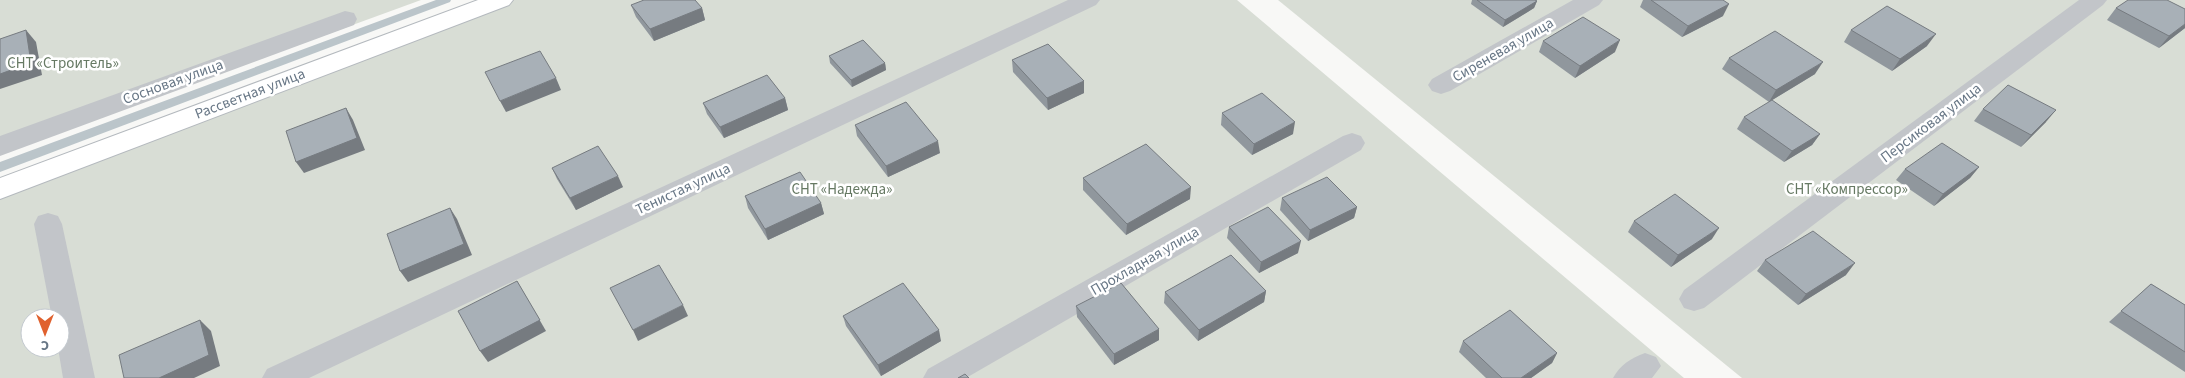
<svg xmlns="http://www.w3.org/2000/svg" width="2185" height="378" font-family="'Source Sans 3',sans-serif">
<rect width="100%" height="100%" fill="#f8f8f6"/>
<g fill="#d8ddd5" fill-rule="evenodd">
<polygon points="0,0 421,0 0,154"/>
<path d="M478,0h759l447,378h-1684v-199zM30,318h30v30h-30z"/>
<polygon points="1278,0 2185,0 2185,378 1742,378"/>
</g>
<g fill="none" stroke-linecap="round" stroke-linejoin="round">
<polygon fill="#bbc5ca" fill-rule="evenodd" points="436,0 451,0 450,2 0,172 0,162"/>
<g stroke="#b4b9be" stroke-width="2">
<polygon id="secondary" points="478,0 513,0 509,5 0,199 0,178"/>
</g>
<g fill="#c2c5c9" fill-rule="evenodd">
<polygon points="1068,0 1100,0 1096,5 309,378 262,378 267,369"/>
<polygon points="1573,0 1603,0 1599,5 1450,91 1441,94 1432,91 1428,85 1432,79"/>
<polygon points="2079,0 2107,0 2103,5 1704,308 1694,311 1684,308 1679,299 1684,290"/>
<polygon points="345,11 354,13 357,19 354,25 0,156 0,136"/>
<polygon points="1352,133 1361,136 1365,143 1361,150 966,378 923,378 928,369 1343,136"/>
<polygon points="48,213 58,216 62,224 95,378 63,378 58,348 60,348 60,318 52,318 34,224 38,216"/>
<path d="M1645,353l11,4 5,9 -9,12h-39c7,-13 18,-20 32,-25z"/>
</g>
<use href="#secondary" fill="#fff" fill-rule="evenodd"/>
</g>
<g fill="#90979d">
<polygon points="1472,0 1535,0 1537,1 1534,8 1503,27 1471,4"/>
<polygon points="1643,0 1723,0 1723,16 1682,37 1640,7"/>
<polygon points="631,5 702,8 705,20 654,41 636,17"/>
<polygon points="2116,8 2185,9 2185,28 2159,48 2107,20"/>
<polygon points="1851,30 1927,46 1892,71 1844,42"/>
<polygon points="1543,41 1615,52 1575,78 1539,52"/>
<polygon points="829,56 885,63 886,70 852,87 830,63"/>
<polygon points="1729,58 1815,74 1769,102 1722,69"/>
<polygon points="1012,60 1084,81 1084,93 1048,110 1013,72"/>
<polygon points="785,98 788,110 724,138 707,114 703,103"/>
<polygon points="1983,109 2046,122 2021,147 1974,121"/>
<polygon points="1222,113 1293,134 1252,155 1221,125"/>
<polygon points="1744,117 1820,134 1812,145 1784,162 1737,129"/>
<polygon points="855,125 940,153 888,177 857,136"/>
<polygon points="1979,167 1970,178 1934,206 1896,180 1905,169"/>
<polygon points="552,168 623,187 576,210 557,179"/>
<polygon points="1083,178 1190,199 1126,235 1083,190"/>
<polygon points="745,196 821,203 824,214 768,240 748,208"/>
<polygon points="1282,198 1357,207 1354,218 1308,241 1280,210"/>
<polygon points="1634,221 1712,239 1671,267 1628,232"/>
<polygon points="1229,227 1298,253 1259,273 1227,238"/>
<polygon points="1765,260 1846,275 1798,305 1757,271"/>
<polygon points="2151,284 2185,305 2185,372 2109,322"/>
<polygon points="1266,291 1264,302 1198,341 1164,303 1165,292"/>
<polygon points="1076,306 1159,340 1114,365 1077,317"/>
<polygon points="843,316 941,341 881,376 846,326"/>
<polygon points="1463,341 1557,353 1552,363 1531,378 1486,378 1459,352"/>
</g>
<g fill="#767b80">
<polygon points="1537,1 1534,8 1503,27 1505,20"/>
<polygon points="1729,4 1723,16 1682,37 1688,26"/>
<polygon points="702,8 705,20 654,41 650,29"/>
<polygon points="2185,24 2185,28 2159,48 2169,36"/>
<polygon points="26,30 36,42 42,75 0,89 0,74"/>
<polygon points="1936,34 1927,46 1892,71 1900,59"/>
<polygon points="1620,40 1615,52 1575,78 1580,66"/>
<polygon points="1823,62 1815,74 1769,102 1776,90"/>
<polygon points="885,63 886,70 852,87 851,80"/>
<polygon points="556,78 561,90 506,112 500,101"/>
<polygon points="1084,81 1084,93 1048,110 1047,98"/>
<polygon points="785,98 788,110 724,138 720,127"/>
<polygon points="346,108 353,120 365,150 304,173 296,162"/>
<polygon points="2056,110 2046,122 2021,147 2031,135"/>
<polygon points="1295,122 1293,134 1252,155 1254,144"/>
<polygon points="1820,134 1812,145 1784,162 1792,151"/>
<polygon points="938,141 940,153 888,177 886,166"/>
<polygon points="1979,167 1970,178 1934,206 1943,194"/>
<polygon points="618,176 623,187 576,210 570,198"/>
<polygon points="1191,187 1190,199 1126,235 1127,224"/>
<polygon points="821,203 824,214 768,240 765,229"/>
<polygon points="1357,207 1354,218 1308,241 1310,230"/>
<polygon points="450,208 457,219 472,255 408,282 400,271"/>
<polygon points="1719,228 1712,239 1671,267 1678,255"/>
<polygon points="1301,241 1298,253 1259,273 1261,262"/>
<polygon points="1855,263 1846,275 1798,305 1806,294"/>
<polygon points="517,281 546,331 488,362 480,351"/>
<polygon points="1266,291 1264,302 1198,341 1199,330"/>
<polygon points="683,305 688,316 638,341 633,330"/>
<polygon points="200,320 211,331 220,366 194,378 159,378"/>
<polygon points="1159,329 1159,340 1114,365 1114,354"/>
<polygon points="939,330 941,341 881,376 878,365"/>
<polygon points="1557,353 1552,363 1531,378 1521,378"/>
</g>
<g fill="#a8b0b7" stroke="#767b80">
<polygon points="644,0 695,0 702,8 650,29 631,5"/>
<polygon points="1477,0 1535,0 1537,1 1505,20"/>
<polygon points="1651,0 1723,0 1729,4 1688,26"/>
<polygon points="2128,0 2167,0 2185,9 2185,24 2169,36 2116,8"/>
<polygon points="1887,6 1936,34 1900,59 1851,30"/>
<polygon points="1583,17 1620,40 1580,66 1543,41"/>
<polygon points="26,30 31,63 0,74 0,39"/>
<polygon points="1775,31 1823,62 1776,90 1729,58"/>
<polygon points="863,40 885,63 851,80 829,56"/>
<polygon points="1048,44 1084,81 1047,98 1012,60"/>
<polygon points="540,51 556,78 500,101 485,72"/>
<polygon points="767,75 785,98 720,127 703,103"/>
<polygon points="2008,85 2056,110 2031,135 1983,109"/>
<polygon points="1262,93 1295,122 1254,144 1222,113"/>
<polygon points="1772,100 1820,134 1792,151 1744,117"/>
<polygon points="906,102 938,141 886,166 855,125"/>
<polygon points="346,108 357,138 296,162 286,131"/>
<polygon points="1942,143 1979,167 1943,194 1905,169"/>
<polygon points="1146,144 1191,187 1127,224 1083,178"/>
<polygon points="598,146 618,176 570,198 552,168"/>
<polygon points="800,172 821,203 765,229 745,196"/>
<polygon points="1327,177 1357,207 1310,230 1282,198"/>
<polygon points="1675,194 1719,228 1678,255 1634,221"/>
<polygon points="1268,207 1301,241 1261,262 1229,227"/>
<polygon points="450,208 464,244 400,271 387,234"/>
<polygon points="1813,231 1855,263 1806,294 1765,260"/>
<polygon points="1231,255 1266,291 1199,330 1165,292"/>
<polygon points="659,265 683,305 633,330 610,288"/>
<polygon points="517,281 540,320 480,351 458,311"/>
<polygon points="903,283 939,330 878,365 843,316"/>
<polygon points="1121,283 1159,329 1114,354 1076,306"/>
<polygon points="2151,284 2185,305 2185,352 2121,311"/>
<polygon points="1510,310 1557,353 1521,378 1502,378 1463,341"/>
<polygon points="200,320 209,355 159,378 124,378 119,355"/>
<polygon points="965,374 969,378 958,378"/>
</g>
<g text-anchor="middle" dominant-baseline="central" stroke-width="5" stroke-linejoin="round" paint-order="stroke">
<g font-size="15" fill="#687786" stroke="#fff">
<text transform="translate(1503 50) rotate(-30)">Сиреневая улица</text>
<text transform="translate(173 82) rotate(-20)">Сосновая улица</text>
<text transform="translate(250 94) rotate(-21)">Рассветная улица</text>
<text transform="translate(1931 123) rotate(-37)">Персиковая улица</text>
<text transform="translate(683 189) rotate(-25)">Тенистая улица</text>
<text transform="translate(1145 261) rotate(-30)">Прохладная улица</text>
</g>
<g font-size="15" fill="#667963" stroke="#fff">
<text x="63" y="63">СНТ «Строитель»</text>
<text x="842" y="189">СНТ «Надежда»</text>
<text x="1847" y="189">СНТ «Компрессор»</text>
</g>
</g>
<g transform="translate(45 333) rotate(180)"><circle r="24" fill="#ffffff" stroke="#c3c9cf"/>
<path d="M0-4L9 19L0 12L-9 19Z" fill="#e0612e"/>
<text y="-8" font-size="14" font-weight="bold" text-anchor="middle" fill="#687786">С</text>
</g>
</svg>
